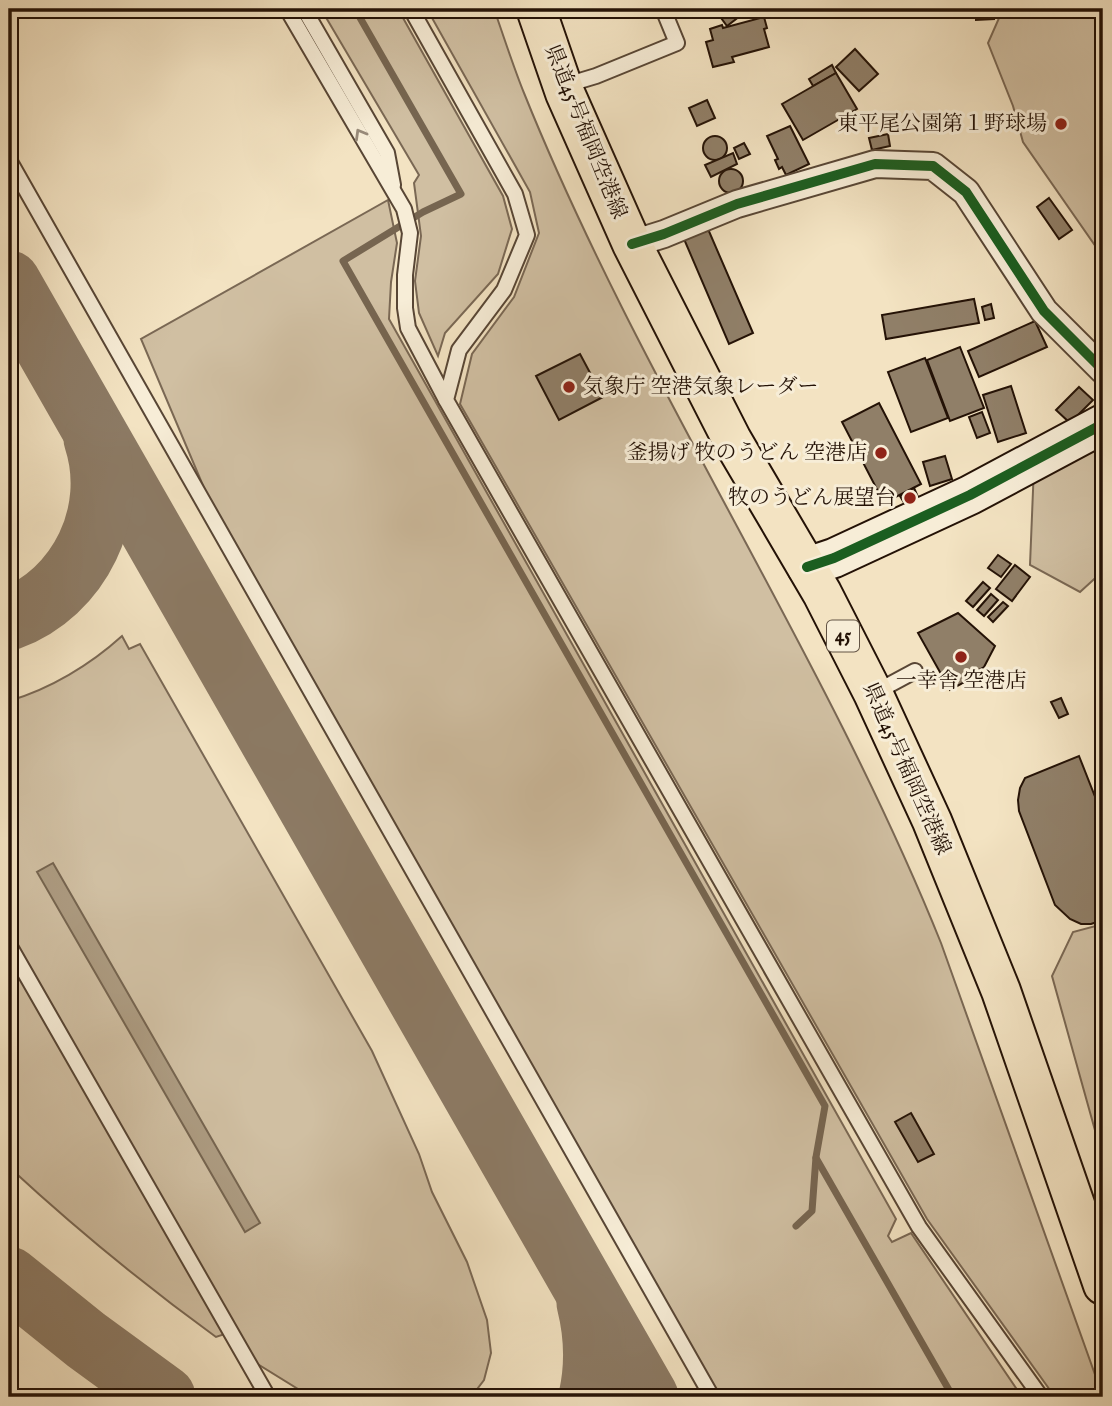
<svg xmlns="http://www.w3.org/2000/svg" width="1112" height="1406" font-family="'IM FELL English','Noto Serif JP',serif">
<rect width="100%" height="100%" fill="#f3e3c2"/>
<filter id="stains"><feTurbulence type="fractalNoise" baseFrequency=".00286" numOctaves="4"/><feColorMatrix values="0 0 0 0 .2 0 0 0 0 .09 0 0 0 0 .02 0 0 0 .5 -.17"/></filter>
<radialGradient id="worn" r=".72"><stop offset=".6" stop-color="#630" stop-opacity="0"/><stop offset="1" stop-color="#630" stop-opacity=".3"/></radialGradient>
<g fill="#d0bfa2" stroke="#7a6854" stroke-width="2">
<polygon points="321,9 398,9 503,196 512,229 498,274 445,333 438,356 419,313 415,281 421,236 414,183 419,175"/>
<path d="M427,9h67c10,28 19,57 30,84 118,293 299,557 417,850l162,454h-48l-128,-178 -467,-815 12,-50 42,-57 25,-64 -9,-41z"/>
<polygon points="1003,9 1103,9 1103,257 1023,142 1013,106 988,43"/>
<polygon points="388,200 397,243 391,282 389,319 896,1219 888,1236 892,1242 911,1233 1022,1397 716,1397 207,495 141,339"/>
<polygon points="1103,415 1103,571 1080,592 1030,565 1034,466"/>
<path d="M122,636l7,13 11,-5 232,407 47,103 13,38 35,70 20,58 4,33 -7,27 -13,17h-160l-55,-34 -247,-433v-229c41,-12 81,-36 113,-65z"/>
<polygon points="1103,924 1103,1159 1052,976 1073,932"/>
<path d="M9,957l216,377 -9,3c-73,-53 -141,-109 -207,-170z"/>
</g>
<polygon fill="#ad9c82" stroke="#766550" stroke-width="2" points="53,863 260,1223 245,1232 37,872"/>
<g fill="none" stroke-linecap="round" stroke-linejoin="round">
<g stroke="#766550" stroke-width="7">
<polyline points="355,9 461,194 423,212 343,261 825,1106 816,1157 812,1211 796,1226"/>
<polyline points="816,1158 953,1397"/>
</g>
<g stroke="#8c7a64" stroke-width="63">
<polyline points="9,282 647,1397"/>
<path d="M9,619c71,-26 110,-107 86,-180"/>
<polyline points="9,1278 86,1340 164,1397"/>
<path d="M588,1303c8,32 9,62 2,94"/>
</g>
</g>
<g fill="#907f68" stroke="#241206" stroke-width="2">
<polygon points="719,9 749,9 727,26 716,11"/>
<polygon points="957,9 993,9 994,19 976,20 976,11 957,11"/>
<polygon points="764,17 767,28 764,29 769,47 732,57 734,62 713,67 706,42 713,40 710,29 722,25 723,28"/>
<polygon points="855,49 878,74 859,91 836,67"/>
<polygon points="832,65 836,73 813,86 809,79"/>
<polygon points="836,73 857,109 803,140 782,104"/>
<polygon points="707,100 715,118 697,126 689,108"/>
<polygon points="790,126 809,164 786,175 782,167 779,169 775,160 778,159 767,136"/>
<polygon points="888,134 890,146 872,150 869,138"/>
<circle cx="715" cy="148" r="12"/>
<polygon points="744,143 750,154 739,159 734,148"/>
<polygon points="733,153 737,164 711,177 705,165"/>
<circle cx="731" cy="181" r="12"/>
<polygon points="1049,198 1072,230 1059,239 1037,207"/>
<polygon points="708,229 753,333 729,344 684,239"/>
<polygon points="974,299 979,323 886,339 882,315"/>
<polygon points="991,304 994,318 985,320 982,307"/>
<polygon points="1035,321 1047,347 979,377 968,351"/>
<polygon points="960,347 984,408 950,421 927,360"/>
<polygon points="580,354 603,397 559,420 536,376"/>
<polygon points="925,358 948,418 911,432 888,372"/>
<polygon points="1011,386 1026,433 998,442 983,395"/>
<polygon points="1079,387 1093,400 1070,423 1056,410"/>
<polygon points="879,403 921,484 884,503 842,422"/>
<polygon points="982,412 990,433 977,438 969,417"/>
<polygon points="945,456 952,479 930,486 923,462"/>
<polygon points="914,488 919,499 906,506 900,496"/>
<polygon points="998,555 1011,564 1001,577 988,568"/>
<polygon points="1015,565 1030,577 1012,601 996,589"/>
<polygon points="983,582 990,588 973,607 966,601"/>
<polygon points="991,594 998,600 984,616 977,610"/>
<polygon points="1003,602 1008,606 993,622 988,617"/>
<polygon points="958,613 995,646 984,667 972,674 974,677 950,690 918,633"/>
<polygon points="1061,698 1068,714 1059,718 1051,702"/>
<polygon points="1079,756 1103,817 1103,915 1096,918 1097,922 1091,924 1081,924 1070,919 1055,905 1019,811 1018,800 1020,788 1025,778"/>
<polygon points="911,1113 934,1154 918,1162 895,1122"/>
</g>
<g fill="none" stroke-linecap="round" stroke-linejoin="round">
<g stroke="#584635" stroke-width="18">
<g id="lane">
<polyline points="287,9 404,209 410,233 405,275 405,308 408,328 446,400"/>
<polyline points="304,9 387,153 393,185"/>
<polyline points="411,9 515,194 527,235 504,290 459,350 446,400 919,1227 1041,1397"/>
<polyline points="566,85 596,76 677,43 663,9"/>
<polyline points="9,160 712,1397"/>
<polyline points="876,692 915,671"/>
<polyline points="9,945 268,1397"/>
</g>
</g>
<g stroke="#584635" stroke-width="30">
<polyline id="street" points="632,244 664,234 737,204 875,164 933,166 966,192 1044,311 1103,370"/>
</g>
<g stroke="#241206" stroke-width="42">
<polyline id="secondary" points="807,567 834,558 970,495 1103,424"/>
</g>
<g stroke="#241206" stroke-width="42">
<polyline id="primary" points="536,9 565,93 632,244 732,440 822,593 873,693 932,821 1001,991 1103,1285"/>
</g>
<use href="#lane" stroke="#f7edd7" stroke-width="14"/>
<use href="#street" stroke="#f7edd7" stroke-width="26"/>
<use href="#secondary" stroke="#f7edd7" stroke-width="38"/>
<use href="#primary" stroke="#f3e3c2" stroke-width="38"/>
<g stroke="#f7edd7" stroke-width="15">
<g id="cycleway">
<polyline points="632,244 664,234 737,204 875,164 933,166 966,192 1044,311 1103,370"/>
<polyline points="807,567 834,558 970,495 1103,424"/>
</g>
</g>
<use href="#cycleway" stroke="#1b5e20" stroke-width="10"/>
</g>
<defs><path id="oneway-chevron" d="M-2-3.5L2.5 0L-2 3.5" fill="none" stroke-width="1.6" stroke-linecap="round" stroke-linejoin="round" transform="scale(1.75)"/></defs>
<use stroke="#988a79" href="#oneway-chevron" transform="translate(360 134) rotate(-120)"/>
<g fill="#8f2418" stroke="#f7edd7" stroke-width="2.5">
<circle cx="1061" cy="124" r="7"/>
<circle cx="569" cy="387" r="7"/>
<circle cx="881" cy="453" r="7"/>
<circle cx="910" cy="498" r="7"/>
<circle cx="961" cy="657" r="7"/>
</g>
<g text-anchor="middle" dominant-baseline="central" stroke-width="6" stroke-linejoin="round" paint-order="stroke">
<rect fill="#f7edd7" stroke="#635445" stroke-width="2" x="827" y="620.5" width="32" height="31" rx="5"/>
<g font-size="19" font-weight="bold" fill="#241206">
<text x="843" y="636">45</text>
</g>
<g font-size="21" fill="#241206" stroke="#f7edd7" text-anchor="end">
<text x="1047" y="124">東平尾公園第１野球場</text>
<text x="583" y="387" text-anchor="start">気象庁 空港気象レーダー</text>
<text x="867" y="453">釜揚げ 牧のうどん 空港店</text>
<text x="896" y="498">牧のうどん展望台</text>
<text x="961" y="681" text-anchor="middle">一幸舎 空港店</text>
</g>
<g font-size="21" fill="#241206" stroke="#f7edd7">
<text transform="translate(585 132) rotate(68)">県道45号福岡空港線</text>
<text transform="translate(906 769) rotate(66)">県道45号福岡空港線</text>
</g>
</g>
<rect width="1112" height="1406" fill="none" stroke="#f3e3c2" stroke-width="35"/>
<rect x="10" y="10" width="1091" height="1385" fill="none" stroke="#241206" stroke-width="3.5"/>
<rect x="18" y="18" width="1077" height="1371" fill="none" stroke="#241206" stroke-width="2"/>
<rect width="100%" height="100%" filter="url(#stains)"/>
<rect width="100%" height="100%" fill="url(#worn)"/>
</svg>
